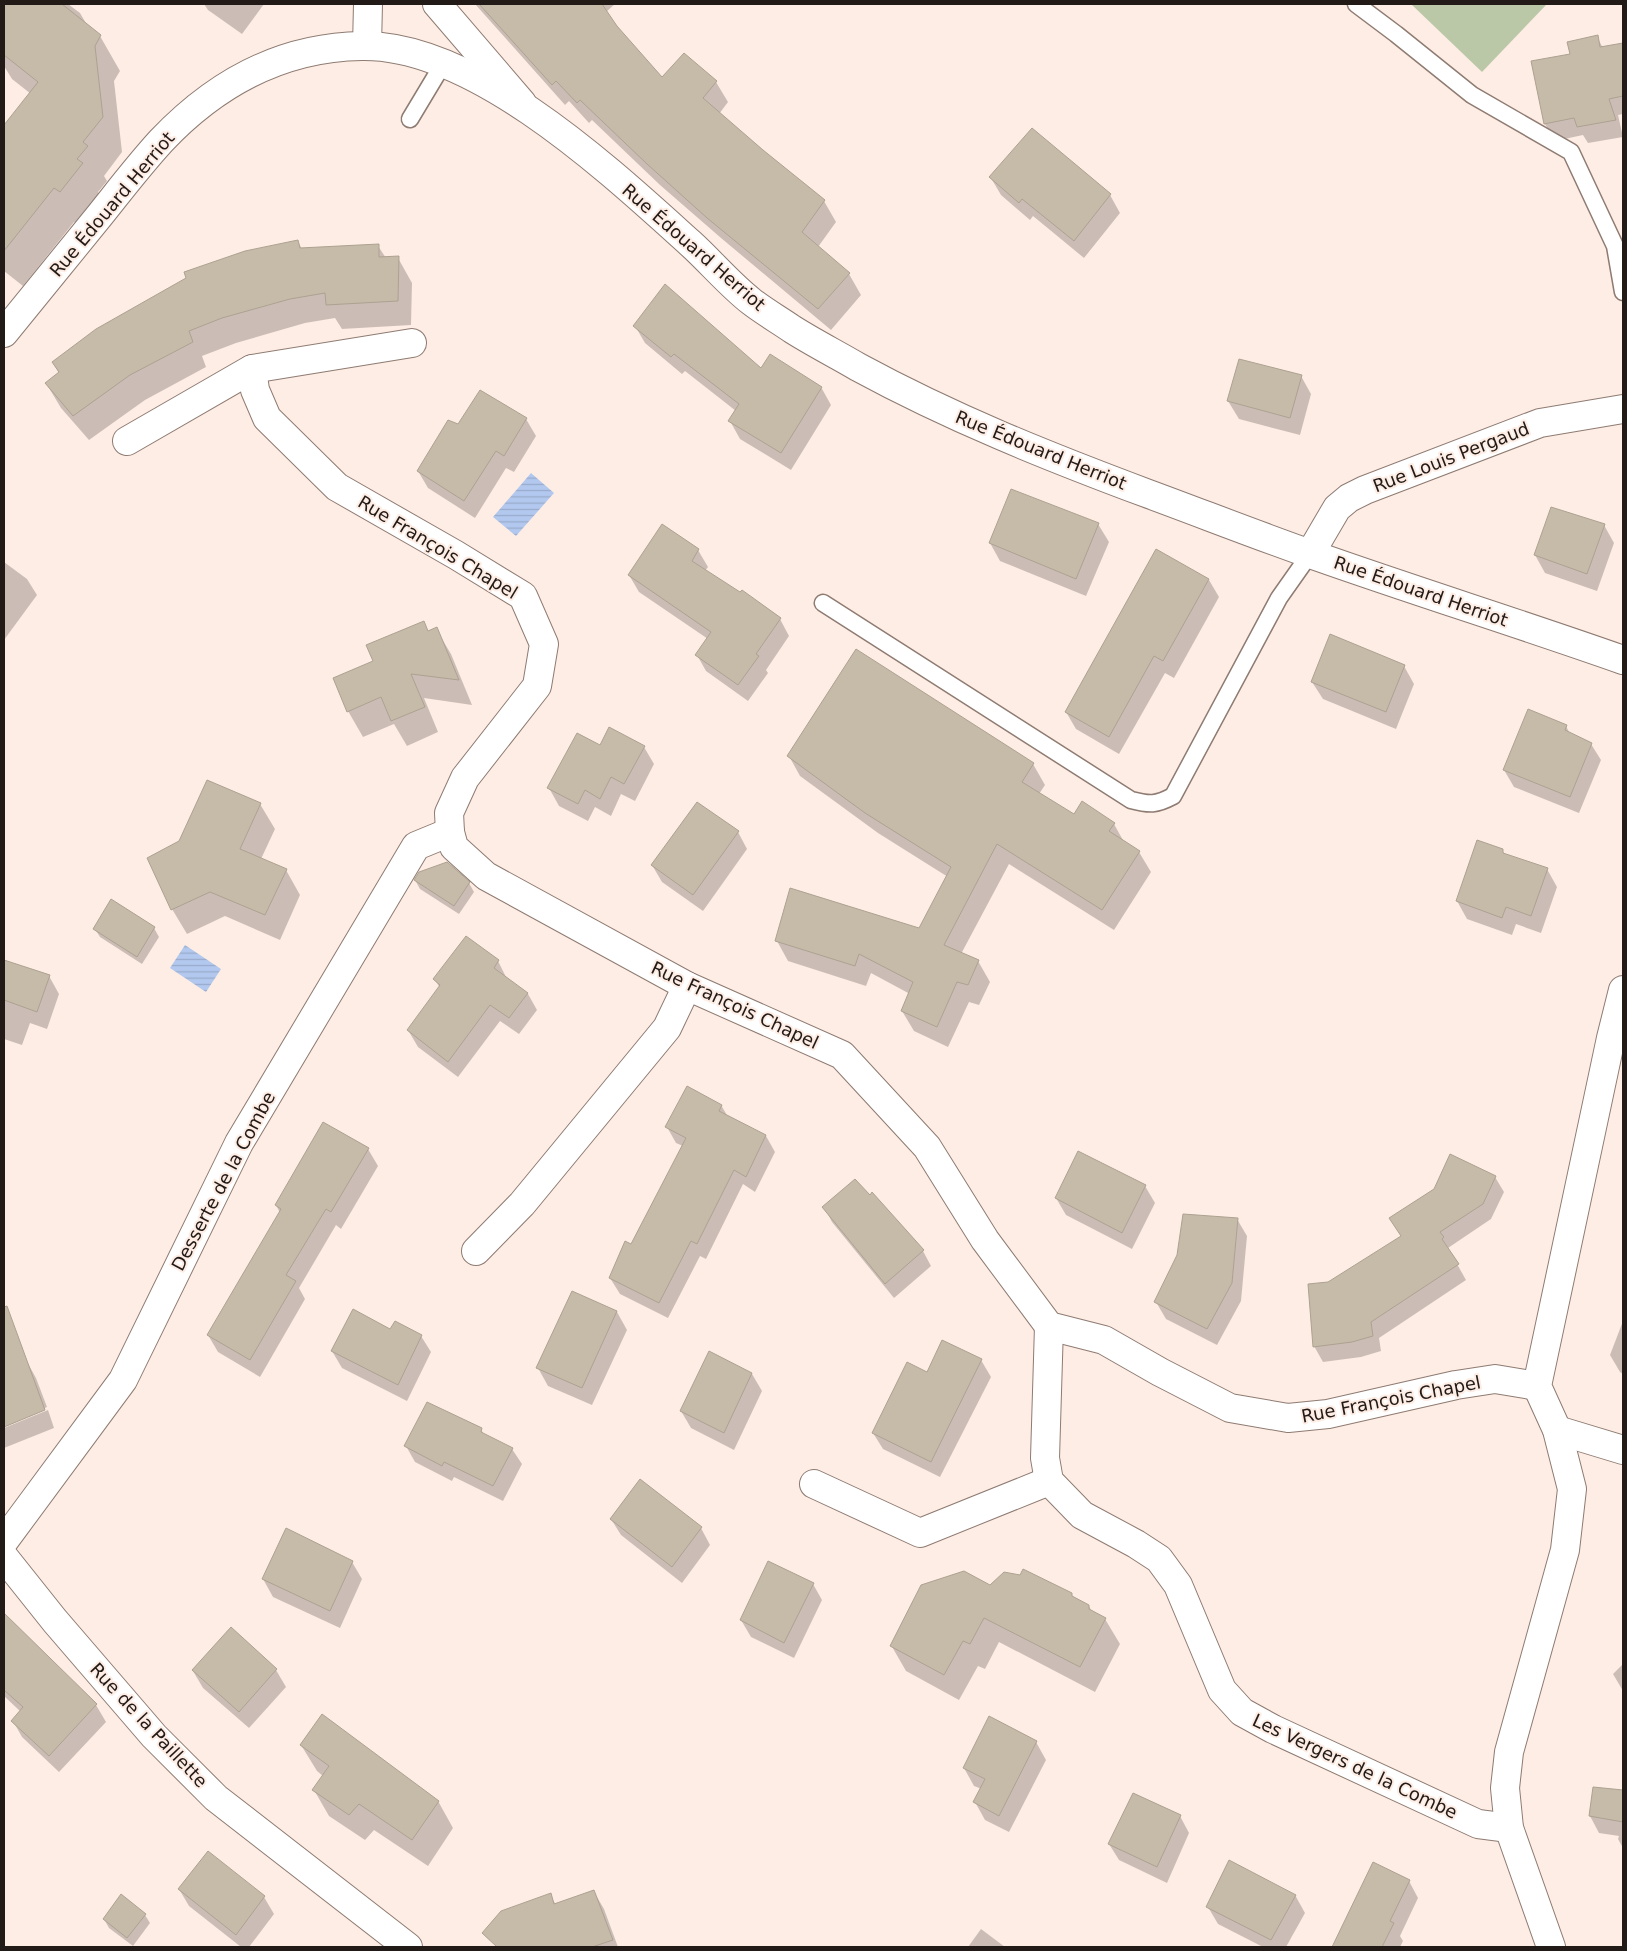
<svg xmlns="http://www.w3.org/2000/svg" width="1627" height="1951" font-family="'DejaVu Sans',sans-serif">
<defs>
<pattern id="water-rules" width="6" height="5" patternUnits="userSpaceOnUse" patternTransform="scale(1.25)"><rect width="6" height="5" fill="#b2c8ee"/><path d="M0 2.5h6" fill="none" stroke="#99abcb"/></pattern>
</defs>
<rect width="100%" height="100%" fill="#feede4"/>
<polygon fill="#bbc8a7" points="1411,4 1547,4 1482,72"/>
<g fill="url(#water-rules)">
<polygon points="531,473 554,493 516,536 493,517"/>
<polygon points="185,945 221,969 206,992 170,968"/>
</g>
<g fill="#0003">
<polygon points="4,4 68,4 80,13 87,25 100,36 120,71 114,81 122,152 104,176 107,181 98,192 102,198 80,226 74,222 23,286 4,271 4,127 31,94 12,79 4,66"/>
<polygon points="204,4 264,4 242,34 208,10"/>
<polygon points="475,4 615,4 606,12 616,26 662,79 716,82 728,102 719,114 824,201 836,222 818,247 849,274 861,295 831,330 721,238 660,185 592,120 589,123 569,101 565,105"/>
<polygon points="1597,37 1603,48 1623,44 1623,114 1618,115 1623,137 1588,143 1583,135 1555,141 1545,124 1532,62 1571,55"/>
<polygon points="991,178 1110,195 1120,213 1084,258 1033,216 1030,220 1001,195"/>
<polygon points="298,242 302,249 378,246 386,258 398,258 412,283 411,325 342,329 335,318 305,323 236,343 202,356 206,367 145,400 89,440 61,408 46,383 59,373 53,363 187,279"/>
<polygon points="635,326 762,370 821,387 831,405 791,470 740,439 730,421 736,411 685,371 682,374 645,343"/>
<polygon points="1301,376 1311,394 1300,435 1239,419 1228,401"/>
<polygon points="526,419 536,436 514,472 506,468 475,518 428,488 418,471 459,425"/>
<polygon points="1098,524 1109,542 1086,596 1000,561 990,543"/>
<polygon points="1604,525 1614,543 1597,591 1545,573 1535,555"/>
<polygon points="698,550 708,567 705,571 780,619 789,636 766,670 768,673 748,701 706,671 697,655 708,639 639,592 629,575"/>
<polygon points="4,562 27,579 37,595 4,640"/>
<polygon points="1209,580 1219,597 1174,678 1165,673 1119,754 1076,729 1066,712"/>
<polygon points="436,629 451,654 472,705 424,698 438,732 407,746 394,724 363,737 348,711 375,661"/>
<polygon points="1404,666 1414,684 1396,729 1323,699 1312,682"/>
<polygon points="1566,726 1570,734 1591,744 1601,760 1579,813 1514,787 1504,770"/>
<polygon points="601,747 644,747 654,764 635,801 621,794 611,816 595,807 588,821 559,806 549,788"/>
<polygon points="789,756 1033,764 1045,785 1039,794 1074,816 1114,824 1124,842 1139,852 1151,872 1114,930 1009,864 961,954 978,961 990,982 979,1005 969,1002 948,1047 914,1031 902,1011 910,994 871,973 866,986 788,961 777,941 920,929 948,877 878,833 800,776"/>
<polygon points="260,804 275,829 261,859 286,870 300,895 280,940 225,916 187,934 172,909"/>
<polygon points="738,832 747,849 703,911 662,882 652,865"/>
<polygon points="1502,850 1505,855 1547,869 1557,887 1541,933 1516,924 1512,935 1467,919 1457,901"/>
<polygon points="415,880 469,883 474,892 459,914 420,889"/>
<polygon points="154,928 159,937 142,964 100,937 95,929"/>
<polygon points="4,961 49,976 59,994 47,1029 30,1023 22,1045 4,1039"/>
<polygon points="498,961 507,979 528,994 537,1010 519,1034 500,1021 458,1077 418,1047 408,1030 440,988 435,980"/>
<polygon points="721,1105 728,1117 766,1136 775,1152 755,1192 743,1184 706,1259 700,1256 668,1318 620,1294 610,1278 632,1245 683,1146 676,1143 667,1127"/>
<polygon points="368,1149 378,1166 341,1229 336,1225 299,1288 305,1299 260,1377 218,1352 208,1335 280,1213 276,1205"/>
<polygon points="1495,1177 1504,1192 1491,1219 1448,1248 1466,1280 1379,1338 1381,1351 1361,1357 1323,1362 1314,1346 1329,1283"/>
<polygon points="1145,1186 1155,1203 1132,1249 1066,1215 1056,1198"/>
<polygon points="824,1207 923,1251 931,1266 894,1298 832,1222"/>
<polygon points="1237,1219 1247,1236 1241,1301 1217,1345 1166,1319 1156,1302"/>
<polygon points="572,1293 617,1312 627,1330 592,1405 548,1386 538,1368"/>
<polygon points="1623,1321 1623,1374 1620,1372 1610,1355"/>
<polygon points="391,1330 421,1336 431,1352 407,1401 342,1368 332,1351"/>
<polygon points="710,1353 752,1374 762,1391 734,1450 691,1428 681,1411"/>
<polygon points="26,1360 36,1378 47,1407 4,1425 4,1369"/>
<polygon points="981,1360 991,1377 940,1477 883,1449 873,1433 927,1374"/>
<polygon points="48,1410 54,1428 4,1448 4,1428"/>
<polygon points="481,1429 484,1435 512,1449 522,1464 503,1501 454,1477 452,1481 415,1462 406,1446"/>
<polygon points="611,1519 701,1528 710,1545 682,1583 621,1535"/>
<polygon points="352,1562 362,1579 340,1628 273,1597 263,1579"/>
<polygon points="813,1584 822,1600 794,1658 751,1637 741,1620"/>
<polygon points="990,1586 1071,1594 1073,1598 1089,1606 1092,1612 1105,1619 1120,1644 1095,1692 999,1642 985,1669 978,1666 959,1700 906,1671 891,1645"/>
<polygon points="21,1631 96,1705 106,1722 59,1772 22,1737 13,1721 21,1712 4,1696 4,1650"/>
<polygon points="1623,1664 1623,1691 1613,1674"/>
<polygon points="276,1670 286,1687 249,1728 203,1688 193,1671"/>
<polygon points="1036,1742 1046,1760 1009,1832 985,1820 975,1802 982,1789 974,1786 964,1768"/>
<polygon points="301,1745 438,1801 453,1828 428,1866 374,1830 365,1840 329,1816 314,1790 323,1776 317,1771"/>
<polygon points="1623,1782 1623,1848 1618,1839 1619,1836 1599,1833 1590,1816 1594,1788 1622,1791"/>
<polygon points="1180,1816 1189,1833 1167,1883 1119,1860 1109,1844"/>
<polygon points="208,1853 264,1897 274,1914 249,1947 241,1947 189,1906 179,1889"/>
<polygon points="1374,1864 1409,1881 1418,1898 1400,1936 1403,1941 1400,1947 1333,1947"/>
<polygon points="594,1892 604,1909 618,1947 519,1947 507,1910 550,1895 556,1905"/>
<polygon points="1295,1895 1305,1913 1286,1947 1263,1947 1218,1924 1208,1907"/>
<polygon points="145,1915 150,1923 133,1946 109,1928 104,1919"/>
<polygon points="981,1929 1005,1947 968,1947"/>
</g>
<g fill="#c6bba9" stroke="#ada291">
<polygon points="4,4 62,4 101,35 95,46 103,117 83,142 88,146 77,159 83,163 60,192 54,188 4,251 4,125 38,82 4,55"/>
<polygon points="479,4 602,4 617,26 662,77 684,53 717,81 703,98 763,150 825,200 802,232 850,273 818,309 707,218 647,164 580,100 577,103 556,81 552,85"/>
<polygon points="1598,35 1600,47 1623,43 1623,96 1609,99 1616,120 1577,127 1574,118 1544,124 1531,61 1570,54 1567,42"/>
<polygon points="1032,128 1111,194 1074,241 1022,199 1019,203 989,177"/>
<polygon points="298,240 300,248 379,244 379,257 399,256 398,301 326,305 325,293 290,299 222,318 189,331 193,342 130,375 73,416 45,383 59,372 52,362 96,329 186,278 184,272 245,251"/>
<polygon points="665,284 761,368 770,354 822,387 781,453 728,421 739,404 674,354 671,357 633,326"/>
<polygon points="1239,359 1302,375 1290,418 1227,401"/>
<polygon points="480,390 527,418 504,456 496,451 464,501 417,471 448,420 458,424"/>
<polygon points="1011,489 1099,523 1076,579 989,543"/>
<polygon points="1551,507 1605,524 1587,574 1534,555"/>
<polygon points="662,524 699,549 692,561 740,592 742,590 781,618 756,654 759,656 738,685 695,655 711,632 628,575"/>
<polygon points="1156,549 1209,579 1163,661 1154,656 1109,737 1065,712"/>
<polygon points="424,621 428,631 437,627 459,680 411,674 425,707 391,721 381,697 347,712 333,678 373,661 366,645"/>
<polygon points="1330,634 1405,665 1386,712 1311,682"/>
<polygon points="856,649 1034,763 1022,782 1074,814 1082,801 1115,823 1109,831 1140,851 1102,910 997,844 944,945 979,960 968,985 957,982 937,1027 901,1011 913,982 859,954 855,966 775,941 790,888 919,928 951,867 865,813 787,756"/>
<polygon points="1528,709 1567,725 1565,730 1592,743 1570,797 1503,770"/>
<polygon points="609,727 645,746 624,784 611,777 600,799 585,790 578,804 547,788 577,733 600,745"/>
<polygon points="207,780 261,803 240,849 287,869 265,915 210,892 171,910 147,858 179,841"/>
<polygon points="697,802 739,831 693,895 651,865"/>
<polygon points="1477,840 1503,849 1503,853 1548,868 1531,916 1506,907 1502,918 1456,901"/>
<polygon points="447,862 470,882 454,906 414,880 419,872"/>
<polygon points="111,899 155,927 137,957 93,929"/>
<polygon points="466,936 499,960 494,968 528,993 509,1018 490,1005 448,1062 407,1030 440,985 433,979"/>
<polygon points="4,960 50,975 37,1012 4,1000"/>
<polygon points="687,1086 722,1105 719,1111 766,1135 746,1177 734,1170 697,1244 691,1241 659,1303 609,1278 625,1241 631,1244 686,1138 665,1127"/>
<polygon points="323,1122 369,1148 331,1212 326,1209 286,1275 296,1281 250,1360 207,1335 281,1209 275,1205"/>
<polygon points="1078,1151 1146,1185 1122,1233 1055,1198"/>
<polygon points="1450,1154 1496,1176 1483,1204 1440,1232 1444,1237 1442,1239 1459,1264 1371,1322 1373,1336 1352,1342 1313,1347 1308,1284 1328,1282 1401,1236 1389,1218 1434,1189"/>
<polygon points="855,1179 870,1195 872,1192 924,1250 885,1284 822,1207"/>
<polygon points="1183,1214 1238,1218 1232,1283 1207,1329 1154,1302 1177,1255"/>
<polygon points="572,1291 617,1311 582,1388 536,1368"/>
<polygon points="7,1306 45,1410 4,1427 4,1307"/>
<polygon points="353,1309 390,1329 395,1321 422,1335 398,1385 331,1351"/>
<polygon points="942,1340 982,1359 931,1462 872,1433 907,1362 927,1372"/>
<polygon points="709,1351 752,1373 724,1433 680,1411"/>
<polygon points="427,1402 482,1428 481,1432 513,1448 493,1486 444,1462 442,1466 404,1446"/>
<polygon points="640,1479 702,1527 672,1567 610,1519"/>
<polygon points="286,1528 353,1561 330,1611 262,1579"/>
<polygon points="768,1561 814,1583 784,1643 740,1620"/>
<polygon points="1023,1569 1072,1593 1072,1596 1089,1605 1089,1609 1106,1618 1080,1667 984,1618 970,1644 963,1641 944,1675 890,1646 921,1585 964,1571 990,1585 1004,1572 1020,1575"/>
<polygon points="4,1613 97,1704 49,1756 11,1721 23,1707 4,1690"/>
<polygon points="231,1627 277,1669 239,1712 192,1670"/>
<polygon points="322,1714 439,1801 412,1840 359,1804 349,1815 312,1790 329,1766 300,1745"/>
<polygon points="989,1716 1037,1741 999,1816 973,1802 985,1779 963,1768"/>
<polygon points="1593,1787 1623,1790 1623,1822 1589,1816"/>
<polygon points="1133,1793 1181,1815 1157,1867 1108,1844"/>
<polygon points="208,1851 265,1896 236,1935 178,1889"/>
<polygon points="1229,1860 1296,1895 1271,1940 1206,1907"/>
<polygon points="1373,1862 1410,1880 1390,1921 1394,1923 1382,1947 1332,1947"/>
<polygon points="594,1890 613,1940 592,1947 497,1947 482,1933 501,1911 551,1893 554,1904"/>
<polygon points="121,1894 146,1914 127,1938 103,1919"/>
</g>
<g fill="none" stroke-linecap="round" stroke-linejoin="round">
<g stroke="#8e7b72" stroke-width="19">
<g id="service">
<polyline points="1356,4 1396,34 1472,95 1571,152 1615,246 1623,292"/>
<polyline points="410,119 443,64"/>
<path d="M823,603l308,197c19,5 25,5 42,-4l106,-198 31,-44"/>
</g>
</g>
<g stroke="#8e7b72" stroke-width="30">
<g id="minor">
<polyline points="437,4 522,103"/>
<polyline points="367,46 368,4"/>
<polyline points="252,369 255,390 267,418 337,487 456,555 523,596 544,644 537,686 465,778 449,813 450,832 454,847 486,876 687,986 842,1055 927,1147 985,1240 1049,1326 1104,1340 1160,1372 1230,1408 1288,1418 1328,1414 1456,1385 1495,1379 1537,1386"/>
<polyline points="127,441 252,369 412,343"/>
<polyline points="1310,554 1337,508 1349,498 1365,490 1540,423 1623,409"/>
<polyline points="476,1251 522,1204 667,1028 687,986"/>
<polyline points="1049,1326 1045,1458 1049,1481 1082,1515 1136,1544 1159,1559 1178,1585 1222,1690 1242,1712 1273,1729 1478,1824 1509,1828"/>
<polyline points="1557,1430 1623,1450"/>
<polyline points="814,1484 920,1533 1049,1481"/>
<polyline points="4,1541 123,1380 239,1143 416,846 450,832"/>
<polyline points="4,1557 55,1621 154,1736 216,1798 408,1947"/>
<polyline points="1551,1947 1509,1828 1505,1788 1509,1752 1565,1550 1572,1489 1557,1430 1537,1386 1611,1038 1623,990"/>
</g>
</g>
<g stroke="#8e7b72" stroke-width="30">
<path id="tertiary" d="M4,333c32,-39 64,-79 96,-118 20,-25 39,-50 61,-74 54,-57 121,-94 201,-95 113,-2 248,125 328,197 21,19 40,42 62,59 13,10 27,18 40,27 22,14 44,25 66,38 94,51 189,89 288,126 57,21 113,43 170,63 102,36 205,68 307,104"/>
</g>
<use href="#service" stroke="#fff" stroke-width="16"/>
<use href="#minor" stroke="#fff" stroke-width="28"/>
<use href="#tertiary" stroke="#fff" stroke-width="28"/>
</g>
<g text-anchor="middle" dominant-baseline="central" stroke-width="4" stroke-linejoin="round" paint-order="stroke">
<g font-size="18" fill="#221a17" stroke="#feede4">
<text transform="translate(112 204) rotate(-50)">Rue Édouard Herriot</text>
<text transform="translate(694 247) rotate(41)">Rue Édouard Herriot</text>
<text transform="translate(1041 450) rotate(22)">Rue Édouard Herriot</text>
<text transform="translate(1451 457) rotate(-21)">Rue Louis Pergaud</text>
<text transform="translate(438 547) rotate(31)">Rue François Chapel</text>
<text transform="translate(1421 591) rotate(19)">Rue Édouard Herriot</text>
<text transform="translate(735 1005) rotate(25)">Rue François Chapel</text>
<text transform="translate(223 1181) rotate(-62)">Desserte de la Combe</text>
<text transform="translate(1391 1399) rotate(-11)">Rue François Chapel</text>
<text transform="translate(149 1725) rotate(47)">Rue de la Paillette</text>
<text transform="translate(1355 1766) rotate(25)">Les Vergers de la Combe</text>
</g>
</g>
<rect width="1627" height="1951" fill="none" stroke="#221a17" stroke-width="10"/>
</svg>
